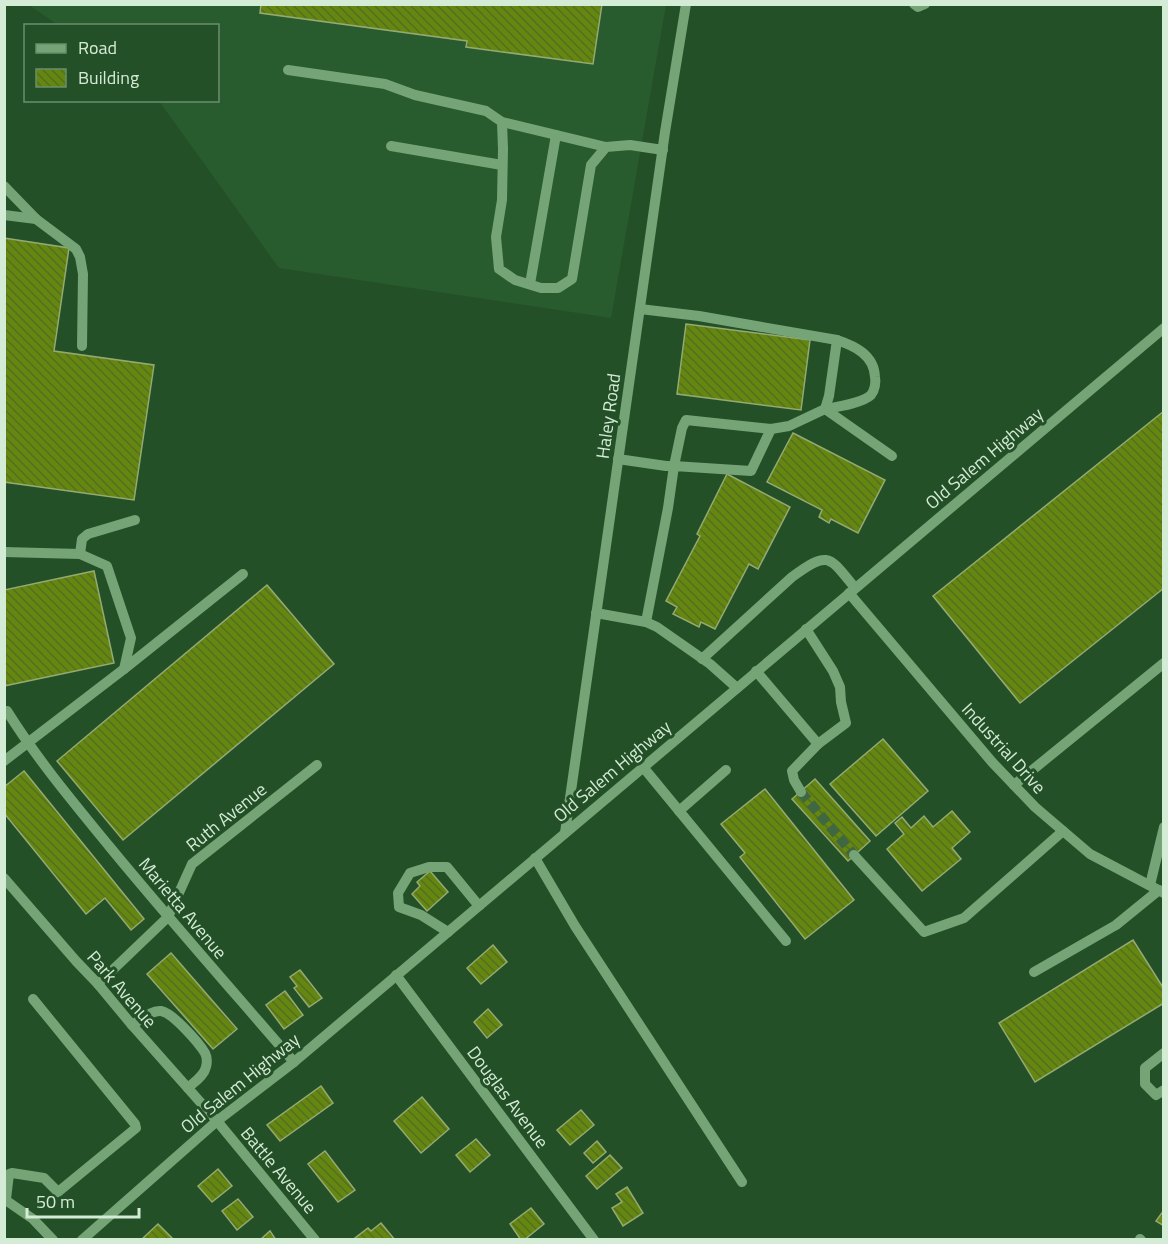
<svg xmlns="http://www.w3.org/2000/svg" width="1168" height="1244" font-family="'Titillium Web',sans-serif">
<defs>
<pattern id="building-back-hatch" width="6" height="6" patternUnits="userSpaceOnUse" patternTransform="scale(1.5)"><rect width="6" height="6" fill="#64870f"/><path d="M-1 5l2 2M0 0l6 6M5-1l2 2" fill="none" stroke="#566d23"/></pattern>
</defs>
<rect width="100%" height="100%" fill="#245028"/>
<polygon fill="#285b2e" points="29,5 666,5 611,318 279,268 159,101 218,100 218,26 58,25"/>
<g fill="url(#building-back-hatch)" stroke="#94aa72" stroke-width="1.5">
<polygon points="261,4 602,4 593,64 466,47 467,41 260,13"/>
<polygon points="4,238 69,248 54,351 154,365 134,500 4,482"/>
<polygon points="686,324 810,340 801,410 677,394"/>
<polygon points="1164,411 1164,588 1020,703 933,596"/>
<polygon points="793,433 885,480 858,533 831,519 829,523 819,517 822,510 767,482"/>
<polygon points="727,474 790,507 758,569 749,564 715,629 701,622 699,627 673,614 677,607 666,601 700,536 697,534"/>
<polygon points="94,571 114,663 4,686 4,590"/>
<polygon points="267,585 334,664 123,840 57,761"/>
<polygon points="883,739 928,791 876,836 830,784"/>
<polygon points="24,771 144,919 131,930 105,898 86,914 4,813 4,787"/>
<polygon points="815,779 870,841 848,861 792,799"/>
<polygon points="765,789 854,900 805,939 740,857 745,853 721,824"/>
<polygon points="952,811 970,832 952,848 961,859 922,891 887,849 904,834 895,823 902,817 911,828 924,816 933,827"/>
<polygon points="430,871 448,892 427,911 412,894 420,886 417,882"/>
<polygon points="1133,940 1164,989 1164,1003 1035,1082 999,1023"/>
<polygon points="493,945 507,962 481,984 467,968"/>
<polygon points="171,953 237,1029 213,1049 147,974"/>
<polygon points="300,970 322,998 309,1007 294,988 297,986 290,977"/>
<polygon points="285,991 303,1015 284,1029 266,1005"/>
<polygon points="488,1009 502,1025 487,1038 474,1022"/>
<polygon points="321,1086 333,1103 280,1141 267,1125"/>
<polygon points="422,1097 449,1129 421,1153 394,1121"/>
<polygon points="581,1110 594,1125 570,1145 557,1130"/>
<polygon points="476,1139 490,1155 470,1172 456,1155"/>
<polygon points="597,1141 606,1152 593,1163 584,1153"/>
<polygon points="325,1151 355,1190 338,1202 308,1164"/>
<polygon points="610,1155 622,1168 597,1189 586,1176"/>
<polygon points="218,1169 232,1186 212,1202 198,1186"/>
<polygon points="627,1187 643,1213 623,1226 612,1208 622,1202 616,1194"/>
<polygon points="238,1199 253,1217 237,1230 222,1211"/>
<polygon points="531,1208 544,1224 524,1240 521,1240 510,1224"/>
<polygon points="1164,1210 1164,1226 1156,1221"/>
<polygon points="381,1223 395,1240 356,1240 355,1238 368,1228 371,1231"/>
<polygon points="158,1224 174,1240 142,1240 142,1239"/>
<polygon points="270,1231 276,1240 260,1240"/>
</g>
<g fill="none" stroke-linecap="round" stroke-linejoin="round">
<polyline stroke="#3e6742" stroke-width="10" stroke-dasharray="10 5" stroke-linecap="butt" points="801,792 854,855"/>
<g stroke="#75a477" stroke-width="10">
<polyline points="914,4 918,7 925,4"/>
<polyline points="288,70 385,84 415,95 486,111 502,122 503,149 502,200 496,237 499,269 515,280 541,288 558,288 572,279 591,165 606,147 630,145 663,150"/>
<polyline points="502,122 606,147"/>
<polyline points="391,146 502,165"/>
<polyline points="4,186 36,219 76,249 80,257 83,274 82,346"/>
<polyline points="4,215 36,219"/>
<polyline points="530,284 556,135"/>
<path d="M825,409c11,-2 38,-6 46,-14 4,-5 5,-13 4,-18 -1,-22 -20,-31 -38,-37"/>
<polyline points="825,409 892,456"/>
<polyline points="618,459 666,466 674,466 682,428 686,420 771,429 789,426 825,409 829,396 837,340 699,316 640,309"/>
<polyline points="4,552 80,554 107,566 131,638 124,669 4,761"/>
<polyline points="80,554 82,539 88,534 135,520"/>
<polyline points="849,593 992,762 1035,807 1090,854 1164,893"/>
<polyline points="596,613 646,622 657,627 710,664 737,688"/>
<polyline points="646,622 668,508 674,466 751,471 771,429"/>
<path d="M702,659l90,-82c37,-27 37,-21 63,11"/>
<polyline points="124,669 243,574"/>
<polyline points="756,671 818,744 846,723 841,702 840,687 833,671 806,629"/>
<path d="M4,712l3,-1c30,48 66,91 102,135 60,73 123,144 185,216"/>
<polyline points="643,767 786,941"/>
<polyline points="1014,785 1164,663"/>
<polyline points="801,792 794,780 792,771 818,744"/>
<polyline points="679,811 726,770"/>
<polyline points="565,833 665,132 686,4"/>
<polyline points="854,855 924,932 964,918 1063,831"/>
<polyline points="535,858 575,926 742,1182"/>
<polyline points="4,878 76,961 98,984 132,1025 217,1121 315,1240"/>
<polyline points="1150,885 1164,827"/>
<polyline points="448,932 421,915 399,907 398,893 410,873 429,867 447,867 479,906"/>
<polyline points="1034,972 1116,925 1159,890"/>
<polyline points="396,975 594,1240"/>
<polyline points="98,984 168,917 192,864 317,765"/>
<path d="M132,1025c9,-5 19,-15 29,-14 12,2 38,32 44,42 2,4 2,10 1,14 -2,9 -12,15 -18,21"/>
<polyline points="1164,1053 1145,1068 1145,1084 1156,1095 1164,1090"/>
<polyline points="4,1199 33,1219 53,1240"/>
<polyline points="6,1199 9,1174 12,1173 44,1178 58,1192 136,1128 135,1124 33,999"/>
<polyline points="1140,1239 1141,1240"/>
<polyline points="82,1240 217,1121 294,1062 1164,328"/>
</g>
</g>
<g text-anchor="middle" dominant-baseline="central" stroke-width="6" stroke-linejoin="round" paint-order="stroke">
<g font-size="18" fill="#d4ecd5" stroke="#245028">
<text transform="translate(608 416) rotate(-82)">Haley Road</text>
<text transform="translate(984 458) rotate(-40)">Old Salem Highway</text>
<text transform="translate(1004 748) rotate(48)">Industrial Drive</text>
<text transform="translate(612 771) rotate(-40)">Old Salem Highway</text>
<text transform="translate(226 817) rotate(-39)">Ruth Avenue</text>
<text transform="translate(183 908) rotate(50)">Marietta Avenue</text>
<text transform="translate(122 989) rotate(49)">Park Avenue</text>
<text transform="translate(240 1083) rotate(-39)">Old Salem Highway</text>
<text transform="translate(508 1097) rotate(53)">Douglas Avenue</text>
<text transform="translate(279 1170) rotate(50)">Battle Avenue</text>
</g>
</g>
<rect width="1168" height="1244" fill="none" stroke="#d4ecd5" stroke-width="12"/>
<rect x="24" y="24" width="195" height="78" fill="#245028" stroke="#6a8e6d" stroke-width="1.5"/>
<rect x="36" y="44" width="30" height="9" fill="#75a477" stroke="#6a8e6d" stroke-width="1.5"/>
<text x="78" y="54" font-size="18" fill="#d4ecd5">Road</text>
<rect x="36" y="69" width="30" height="18" fill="url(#building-back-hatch)" stroke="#6a8e6d" stroke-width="1.5"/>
<text x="78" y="84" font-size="18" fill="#d4ecd5">Building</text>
<path d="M27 1208v9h112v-9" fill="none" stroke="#d4ecd5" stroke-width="3"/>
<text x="36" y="1208" font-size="18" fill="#d4ecd5" stroke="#245028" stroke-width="4.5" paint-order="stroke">50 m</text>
</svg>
